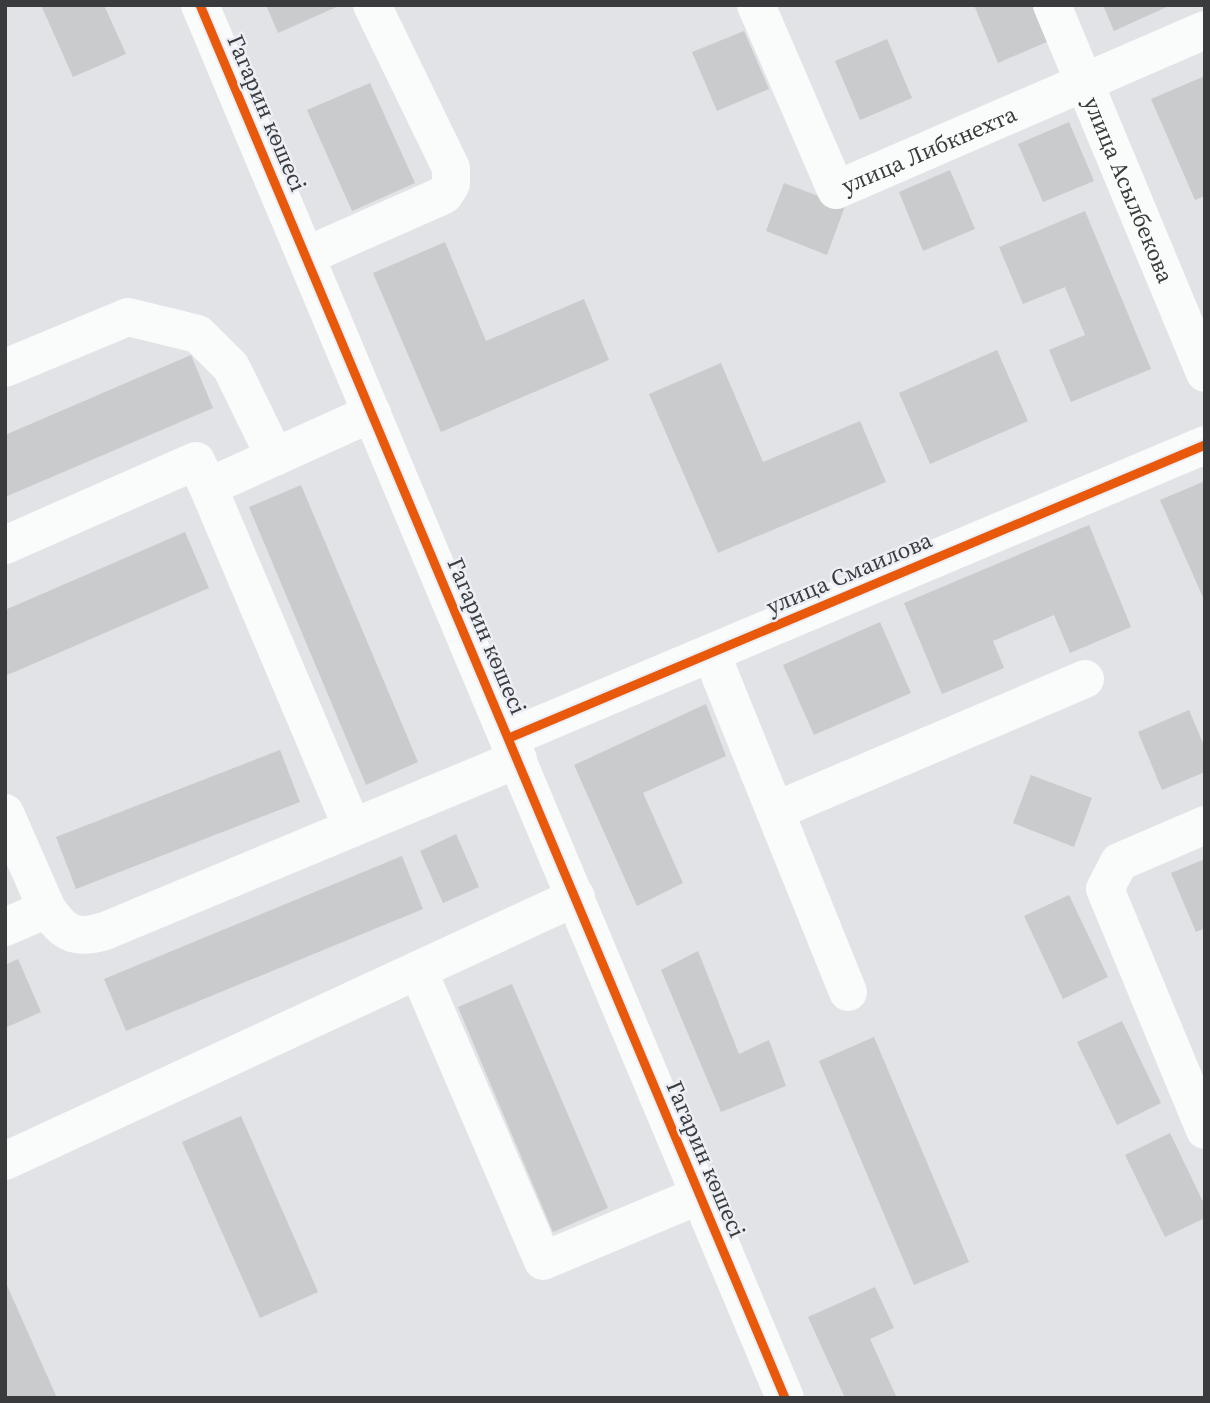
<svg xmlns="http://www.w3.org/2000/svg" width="1210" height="1403" font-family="'Source Serif 4',serif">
<rect width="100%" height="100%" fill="#e1e3e6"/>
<g fill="#c9cbcd">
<polygon points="41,5 104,5 126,54 73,77"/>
<polygon points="266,5 341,5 278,33"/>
<polygon points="974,5 1034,5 1049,41 998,63"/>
<polygon points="1103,5 1171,5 1114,31"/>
<polygon points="744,31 769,89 717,111 692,52"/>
<polygon points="887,39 912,98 860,120 835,61"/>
<polygon points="1205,76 1205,196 1195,200 1151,99"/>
<polygon points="370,83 415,183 352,211 307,110"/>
<polygon points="1069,122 1094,181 1043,202 1018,144"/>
<polygon points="950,170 975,229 923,251 899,192"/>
<polygon points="784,183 845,206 827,255 766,231"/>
<polygon points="1085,211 1151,369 1071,402 1049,350 1085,335 1065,287 1023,304 999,247"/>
<polygon points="445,242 486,341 584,299 609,360 441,432 373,273"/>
<polygon points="997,350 1028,421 930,464 899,393"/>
<polygon points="191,355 213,408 5,497 5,435"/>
<polygon points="721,363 763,462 860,421 886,482 718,553 649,394"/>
<polygon points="1205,481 1205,602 1160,500"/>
<polygon points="301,485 418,762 366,785 249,507"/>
<polygon points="1089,525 1131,627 1070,653 1054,615 993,641 1004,668 942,694 904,603"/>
<polygon points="185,532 209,588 5,676 5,610"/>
<polygon points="880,622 911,693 814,735 783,665"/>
<polygon points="706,704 726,756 643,793 683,883 637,906 574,765"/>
<polygon points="1189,710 1205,748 1205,772 1162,790 1138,732"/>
<polygon points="280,750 300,802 76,889 56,837"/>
<polygon points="1031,775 1092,798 1074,847 1013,823"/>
<polygon points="456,834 479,887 443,903 420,851"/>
<polygon points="402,856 423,909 126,1031 104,979"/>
<polygon points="1205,859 1205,928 1196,932 1171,873"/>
<polygon points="1069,895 1108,977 1063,999 1024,916"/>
<polygon points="698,951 739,1054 769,1040 786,1086 721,1112 661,970"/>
<polygon points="18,959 41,1012 5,1028 5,965"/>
<polygon points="512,984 608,1208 553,1232 458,1007"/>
<polygon points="1122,1021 1161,1103 1117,1125 1077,1042"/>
<polygon points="874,1037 969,1262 914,1285 819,1061"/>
<polygon points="241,1116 318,1292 260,1318 182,1142"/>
<polygon points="1170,1133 1205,1206 1205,1218 1165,1237 1125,1155"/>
<polygon points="5,1281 57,1398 5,1398"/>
<polygon points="875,1287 894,1328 870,1339 897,1398 845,1398 808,1317"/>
</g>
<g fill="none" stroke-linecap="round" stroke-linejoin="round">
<g stroke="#fafbfb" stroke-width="38">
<polyline points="200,5 785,1398"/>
<path id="s1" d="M756,5l80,185 369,-160"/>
<path id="s2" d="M1052,5l153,368"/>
<polyline points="306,256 444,195 451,184 451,168 372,5"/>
<polyline points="5,368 128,317 198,334 231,367 275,457"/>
<polyline points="208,487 352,827"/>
<polyline points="5,545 196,461 208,487 372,413"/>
<polyline points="711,653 848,992"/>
<polyline points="509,738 1205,445"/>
<polyline points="775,811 1085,679"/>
<polyline points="5,813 47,909 5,927"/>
<polyline points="1205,825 1119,862 1105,889 1205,1130"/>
<path d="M47,909c18,25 28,31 58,22l413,-172"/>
<polyline points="418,970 543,1261 700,1195"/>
<polyline points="5,1161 576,897"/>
</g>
<g stroke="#eceff5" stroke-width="13">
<g id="cycleway">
<polyline points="200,5 785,1398"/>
<polyline points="509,738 1205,445"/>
</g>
</g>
<use href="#cycleway" stroke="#e8590c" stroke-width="9"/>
</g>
<g text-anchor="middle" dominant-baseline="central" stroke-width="5" stroke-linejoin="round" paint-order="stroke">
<g font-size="23" fill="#3a3b3d" stroke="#eceff5">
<text transform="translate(267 113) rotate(67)">Гагарин көшесі</text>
<text stroke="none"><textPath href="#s1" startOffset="303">улица Либкнехта</textPath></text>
<text stroke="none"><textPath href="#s2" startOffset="200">улица Асылбекова</textPath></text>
<text transform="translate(849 573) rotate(-23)">улица Смаилова</text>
<text transform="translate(487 636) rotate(67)">Гагарин көшесі</text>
<text transform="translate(706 1159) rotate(67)">Гагарин көшесі</text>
</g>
</g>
<rect width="1210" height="1403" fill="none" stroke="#3a3b3d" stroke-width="14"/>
</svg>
